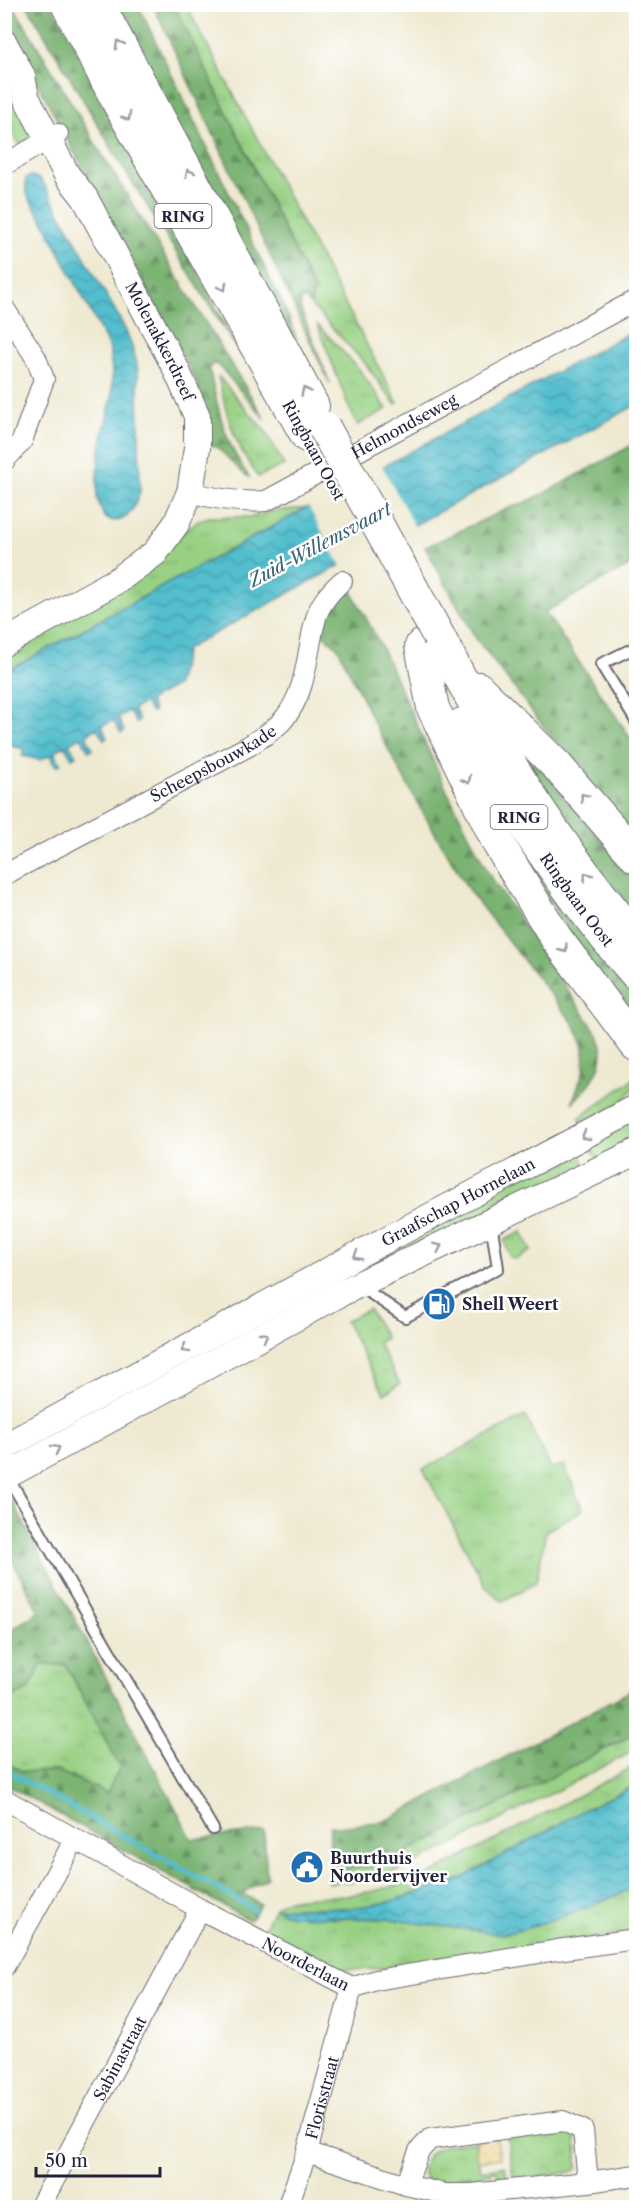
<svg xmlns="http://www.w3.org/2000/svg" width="641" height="2212" font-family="'Libre Caslon Text',serif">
<defs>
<pattern id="grass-tufts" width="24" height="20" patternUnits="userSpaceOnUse" patternTransform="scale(1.5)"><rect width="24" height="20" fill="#99d184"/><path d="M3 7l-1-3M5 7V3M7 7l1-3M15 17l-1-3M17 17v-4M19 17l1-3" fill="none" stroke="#84b373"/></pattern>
<pattern id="forest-firs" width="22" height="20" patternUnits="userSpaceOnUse" patternTransform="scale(1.5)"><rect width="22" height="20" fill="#7ab372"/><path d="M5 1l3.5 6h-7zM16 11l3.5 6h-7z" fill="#64915f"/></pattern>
<pattern id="sand-dots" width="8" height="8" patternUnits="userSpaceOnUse" patternTransform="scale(1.5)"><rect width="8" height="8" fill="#eeda9e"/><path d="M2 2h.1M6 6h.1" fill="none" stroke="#ccbb89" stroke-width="1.8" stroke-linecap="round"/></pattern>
<pattern id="water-waves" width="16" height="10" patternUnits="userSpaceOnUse" patternTransform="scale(1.5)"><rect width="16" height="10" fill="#53becd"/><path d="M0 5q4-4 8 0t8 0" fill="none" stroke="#449aa8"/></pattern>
</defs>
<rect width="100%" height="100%" fill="#fff"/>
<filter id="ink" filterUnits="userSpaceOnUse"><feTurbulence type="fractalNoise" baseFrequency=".0167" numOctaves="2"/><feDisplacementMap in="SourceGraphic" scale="12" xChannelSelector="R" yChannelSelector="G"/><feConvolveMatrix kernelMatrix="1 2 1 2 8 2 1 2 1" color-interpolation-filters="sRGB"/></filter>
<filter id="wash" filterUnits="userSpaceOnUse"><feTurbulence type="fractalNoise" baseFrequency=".008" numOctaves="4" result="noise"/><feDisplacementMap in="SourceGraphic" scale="24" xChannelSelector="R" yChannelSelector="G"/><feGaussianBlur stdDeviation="1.35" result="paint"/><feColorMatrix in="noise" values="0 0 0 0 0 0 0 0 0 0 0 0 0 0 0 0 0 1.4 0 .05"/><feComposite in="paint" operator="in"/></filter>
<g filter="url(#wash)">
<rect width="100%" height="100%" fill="#eee9d0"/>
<g fill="url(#grass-tufts)" stroke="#5e7a60" stroke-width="1.5">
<polygon points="174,5 186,5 398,403 395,404 364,362 311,305 314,290"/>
<polygon points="4,59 36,133 21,145 13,136 14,128 5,109"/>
<polygon points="317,324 358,368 387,409 358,425 350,410"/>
<path d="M218,376l48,56 18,33 -26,12c-26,-37 -30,-59 -40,-101z"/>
<polygon points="307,508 47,649 5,672 5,654 174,540 196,522 209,517 250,517 274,511"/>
<path d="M636,1077c-1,25 -35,36 -54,46l-3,-5z"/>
<polygon points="636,1112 636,1141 597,1159 585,1140"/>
<polygon points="575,1145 585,1164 339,1286 334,1276"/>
<polygon points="522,1232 531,1251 516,1259 510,1257 504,1240"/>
<polygon points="369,1309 386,1338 378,1343 400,1384 384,1394 345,1321"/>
<polygon points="525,1416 551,1468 564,1465 583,1510 546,1531 536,1583 502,1601 486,1587 423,1469"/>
<polygon points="42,1664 66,1665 120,1767 107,1793 58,1771 23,1772 5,1762 5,1701 29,1689"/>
<polygon points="636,1733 636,1750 410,1866 370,1880 329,1883 329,1871 367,1867 399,1856"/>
<path d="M636,1765v20l-48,23 -129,72 -70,22 -38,6h-74l58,10 52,1 115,15 19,-4 54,-18 61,-25v45l-266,37 -26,1 -15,-6 -65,-36c4,-7 8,-19 15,-24 13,-9 60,-7 78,-10 22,-3 43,-9 64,-15z"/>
<polygon points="557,2127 576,2135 577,2168 571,2172 514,2181 507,2135"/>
<path d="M475,2141l5,29 25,-4 3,15 -15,3 6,-10 -5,-4 -4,5 -4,-3 -4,5 -5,-3 -4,5 -4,-4 -3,3 -5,-3 -9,12 -24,-6 -5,-7c-1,-31 28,-29 52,-33z"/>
</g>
<g fill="url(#forest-firs)" stroke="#4e6a56" stroke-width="1.5">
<path d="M4,5h9l88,148 164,266 -44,-51 -5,-4h-4l-3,5 2,8c9,40 14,67 39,101l-7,-5 -26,-26 -14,-6 -2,-45 -4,-13 -192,-361z"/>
<polygon points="27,5 52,5 135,151 242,357 124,169"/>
<polygon points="110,5 138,5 289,318 301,352"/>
<polygon points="153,5 174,5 314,290 311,305 306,300 301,299 300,307 330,384"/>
<polygon points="636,443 636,562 545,612 636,746 636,836 563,752 475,637 425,547 511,507 522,504 543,494"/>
<path d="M350,588l32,60 65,143 43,85 107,157c2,6 5,13 5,18 0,22 -16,39 -30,52l12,-33v-24l-11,-23 -103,-131 -51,-86 -46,-85 -35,-73 -21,-19 22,-35z"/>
<polygon points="488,705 589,826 636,880 636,920 578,842"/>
<polygon points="495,791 636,979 636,1028 599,977 495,818"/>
<polygon points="12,1501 192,1839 264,1831 267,1878 242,1893 260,1904 253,1917 249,1920 5,1784 5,1762 23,1772 58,1771 107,1793 120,1767 66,1665 42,1664 29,1689 5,1701 5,1633 39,1612 7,1551 5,1552 5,1507"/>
<polygon points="636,1688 636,1733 398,1856 367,1867 329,1871 330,1826 339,1827 385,1821"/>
</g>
<polygon fill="url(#sand-dots)" stroke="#887e6c" stroke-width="1.5" points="496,2137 500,2158 478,2161 475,2141"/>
<g fill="url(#water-waves)" stroke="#3a7084" stroke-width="1.5">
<path d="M31,176l9,3 3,4c18,32 36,64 54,96 17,30 36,57 41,92l2,121c-5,17 -16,37 -36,25l-7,-19v-19l4,-37 11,-45v-26l-3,-24 -67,-128 -13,-20 -3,-9v-12z"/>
<polygon points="636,329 636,405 186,649 177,685 149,701 154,711 151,713 145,703 133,709 139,721 136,723 129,711 118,717 124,731 121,733 113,720 102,726 107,738 104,740 97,728 86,735 93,749 89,751 81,737 69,743 76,756 72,758 65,746 54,752 61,764 56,766 50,755 40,760 22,756 24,749 5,745 5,672"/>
<polygon points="636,1785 636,1887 575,1912 521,1930 502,1934 387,1919 291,1916 275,1908 351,1908 389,1902 459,1880 588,1808"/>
</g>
<polygon fill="#eee9d0" points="381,464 415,527 342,568 307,504"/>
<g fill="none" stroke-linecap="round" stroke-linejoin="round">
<polyline stroke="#53becd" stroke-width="5" points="4,1769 254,1909"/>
</g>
</g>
<g filter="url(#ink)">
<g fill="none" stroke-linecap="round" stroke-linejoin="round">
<g stroke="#69686f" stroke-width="14">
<g id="service">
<polyline points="636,647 601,664 636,721"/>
<polyline points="360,1286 405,1317 498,1268 491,1222"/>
<polyline points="4,1483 15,1489 213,1829"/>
</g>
</g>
<g stroke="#69686f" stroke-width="22">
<g id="minor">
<polyline points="4,165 58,134"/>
<polyline points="4,308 36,358 44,379 22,441 4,461"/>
<path id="s1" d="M190,492c25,7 50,11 76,9l370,-201"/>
<path id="s2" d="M4,875l243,-128c12,-8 28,-17 37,-28 24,-29 22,-66 32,-101 4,-15 14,-26 26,-37"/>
<path id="s3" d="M4,1799l196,110 152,79 24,-8 181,-30 79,-11"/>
<polyline points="4,1967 75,1839"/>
<polyline points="307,2152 406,2185 445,2194 471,2194 588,2182 636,2175"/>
<polyline points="406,2185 419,2151 430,2139 563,2121 583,2130 588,2182"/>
<path id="s4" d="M39,2208l161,-299"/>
<path id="s5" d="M287,2208l20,-56 45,-164"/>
</g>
</g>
<g stroke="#69686f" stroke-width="28">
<g id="tertiary">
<path id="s6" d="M4,43l18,33 4,21 41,78 18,23 91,171 21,47v32l-7,44 -14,32 -21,29 -37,27 -114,63"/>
<path id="s7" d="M4,1447l355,-193 277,-146"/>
<polyline points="4,1477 341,1293 636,1152"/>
</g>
</g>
<g stroke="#69686f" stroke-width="34">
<g id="primary">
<polyline points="67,4 119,104 307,436"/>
<polyline points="98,4 313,406"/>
<path d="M439,637c54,106 119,210 197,301"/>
<polyline points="421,646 433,708 498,843 556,938 636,1045"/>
<polyline points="478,688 557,766 636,857"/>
<path id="s8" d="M462,724c13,27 31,52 47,78 39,60 80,119 127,172"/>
</g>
</g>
<use href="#service" stroke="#fff" stroke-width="10"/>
<use href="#minor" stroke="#fff" stroke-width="20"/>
<use href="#tertiary" stroke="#fff" stroke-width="26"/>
<use href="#primary" stroke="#fff" stroke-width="32"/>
<g stroke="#69686f" stroke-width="34" stroke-linecap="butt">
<polyline id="primary-bridge" points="324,427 439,637"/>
</g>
<use href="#primary-bridge" stroke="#fff" stroke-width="32"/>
</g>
<defs><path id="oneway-chevron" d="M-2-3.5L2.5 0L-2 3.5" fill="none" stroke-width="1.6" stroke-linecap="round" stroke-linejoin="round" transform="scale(1.5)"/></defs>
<g stroke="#9c9ca7">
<use href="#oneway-chevron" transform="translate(119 44) rotate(-119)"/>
<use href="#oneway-chevron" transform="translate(127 117) rotate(61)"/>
<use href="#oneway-chevron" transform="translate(189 173) rotate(-118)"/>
<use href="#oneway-chevron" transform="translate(223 287) rotate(61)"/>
<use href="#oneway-chevron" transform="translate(305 391) rotate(-117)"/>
<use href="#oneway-chevron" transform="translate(467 780) rotate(64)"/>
<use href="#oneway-chevron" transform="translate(584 797) rotate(-131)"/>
<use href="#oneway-chevron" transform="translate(587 876) rotate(-127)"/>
<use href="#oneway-chevron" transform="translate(564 949) rotate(53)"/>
<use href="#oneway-chevron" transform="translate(585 1136) rotate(151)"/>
<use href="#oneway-chevron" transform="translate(438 1247) rotate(-26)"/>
<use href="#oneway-chevron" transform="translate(357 1256) rotate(152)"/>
<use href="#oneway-chevron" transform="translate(264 1336) rotate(-29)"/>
<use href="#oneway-chevron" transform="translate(185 1349) rotate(151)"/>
<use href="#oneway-chevron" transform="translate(56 1449) rotate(-29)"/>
</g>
</g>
<defs>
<g id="fuel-disc" transform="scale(1.725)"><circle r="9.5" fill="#1f6fb2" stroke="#fff"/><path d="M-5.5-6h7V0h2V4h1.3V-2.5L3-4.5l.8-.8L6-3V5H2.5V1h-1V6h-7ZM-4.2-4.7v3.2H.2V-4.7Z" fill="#fff"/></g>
<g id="civic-disc" transform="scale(1.725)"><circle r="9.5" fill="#1f6fb2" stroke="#fff"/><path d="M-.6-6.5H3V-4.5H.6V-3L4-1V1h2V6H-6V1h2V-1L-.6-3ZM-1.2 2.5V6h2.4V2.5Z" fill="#fff"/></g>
</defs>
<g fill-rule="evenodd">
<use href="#fuel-disc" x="439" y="1304"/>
<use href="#civic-disc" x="307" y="1867"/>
</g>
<g text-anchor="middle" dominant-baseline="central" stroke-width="5" stroke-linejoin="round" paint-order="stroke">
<g fill="#fff" stroke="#646476" stroke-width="1.5">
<rect x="154.5" y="204" width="57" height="24" rx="4.5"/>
<rect x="490.5" y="805" width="57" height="24" rx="4.5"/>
</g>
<g font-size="15" font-weight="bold" fill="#22223b">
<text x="183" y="216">RING</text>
<text x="519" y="817">RING</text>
</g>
<g font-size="16" fill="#22223b" stroke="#fff">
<text stroke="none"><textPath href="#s6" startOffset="338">Molenakkerdreef</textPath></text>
<text stroke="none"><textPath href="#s1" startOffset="234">Helmondseweg</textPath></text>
<text transform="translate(314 450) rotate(61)">Ringbaan Oost</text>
<text stroke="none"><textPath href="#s2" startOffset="237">Scheepsbouwkade</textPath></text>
<text stroke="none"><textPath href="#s8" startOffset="210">Ringbaan Oost</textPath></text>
<text stroke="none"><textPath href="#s7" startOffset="516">Graafschap Hornelaan</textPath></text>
<text stroke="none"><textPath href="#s3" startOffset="344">Noorderlaan</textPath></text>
<text stroke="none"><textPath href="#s4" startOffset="170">Sabinastraat</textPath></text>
<text stroke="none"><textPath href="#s5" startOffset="116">Florisstraat</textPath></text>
</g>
<g font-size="16" font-weight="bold" fill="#22223b" stroke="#fff" text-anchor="start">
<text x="462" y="1304">Shell Weert</text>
<text x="330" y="1858">Buurthuis<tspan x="330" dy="18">Noordervijver</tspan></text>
</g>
<g font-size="18" font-style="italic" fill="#366075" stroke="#fff">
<text transform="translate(320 545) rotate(-28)">Zuid-Willemsvaart</text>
</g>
</g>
<rect width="641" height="2212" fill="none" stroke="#fff" stroke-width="24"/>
<path d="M36 2167v9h124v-9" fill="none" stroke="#22223b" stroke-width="3"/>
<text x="45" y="2167" font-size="18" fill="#22223b" stroke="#ffffff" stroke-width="4.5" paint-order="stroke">50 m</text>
</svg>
